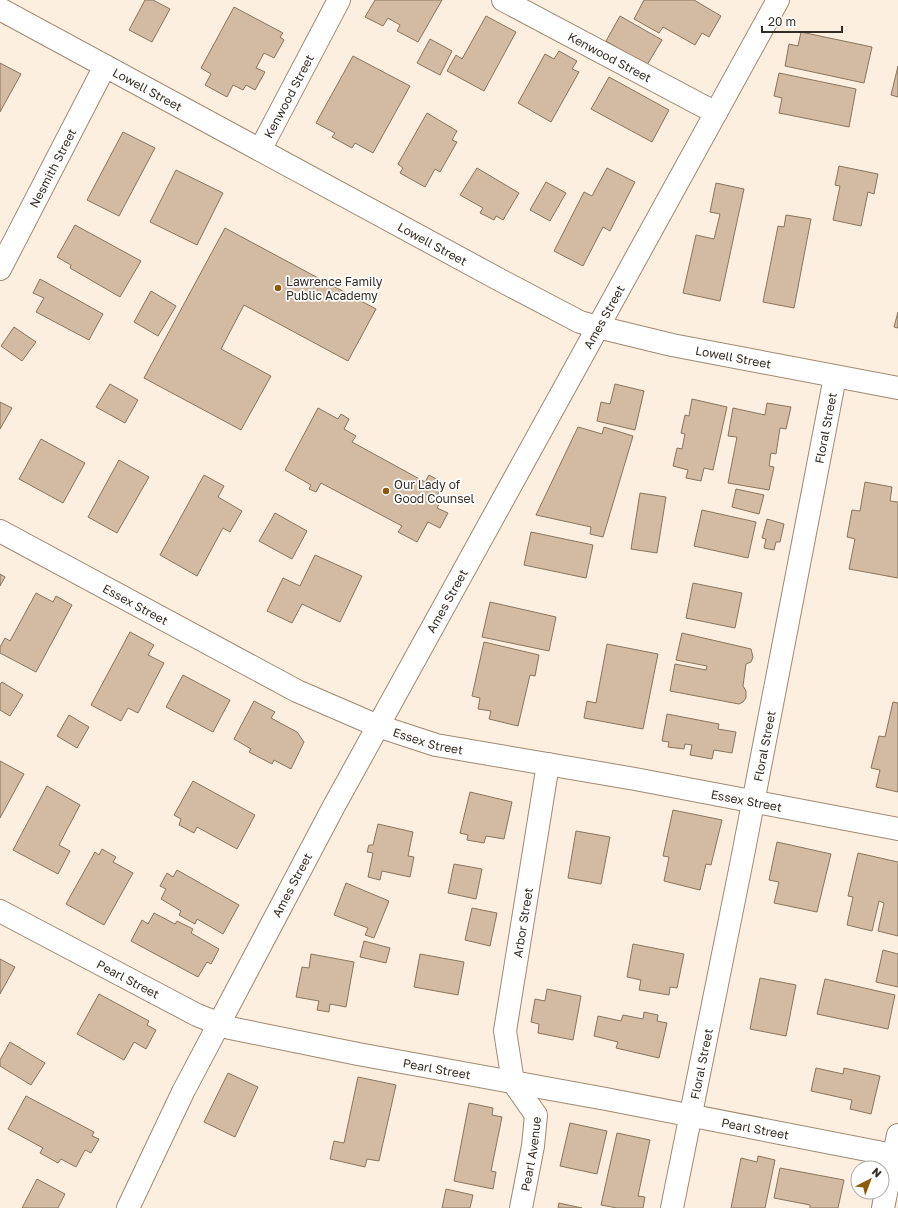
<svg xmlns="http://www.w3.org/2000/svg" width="898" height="1208" font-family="'Golos Text',sans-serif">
<rect width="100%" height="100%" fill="#fdefdf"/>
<g fill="#d2bba2" stroke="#89745d">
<polygon points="145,0 153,0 170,9 152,42 129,30"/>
<polygon points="375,0 442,0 418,42 397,31 400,25 388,18 383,26 365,17"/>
<polygon points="644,0 694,0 721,16 709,37 702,33 695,45 663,27 659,33 634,19"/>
<polygon points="234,7 283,33 280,37 284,40 274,58 264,53 256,68 265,72 255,90 246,85 243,90 233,85 227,97 205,85 211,74 201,68"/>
<polygon points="486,16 516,32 484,91 447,71 456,55 462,59"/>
<polygon points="620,16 662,40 647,65 606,41"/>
<polygon points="801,32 872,47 864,83 785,66 789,44 798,46"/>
<polygon points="430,39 452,51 440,75 417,63"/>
<polygon points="559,51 577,61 572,69 579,72 551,122 518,103 545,54 554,59"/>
<polygon points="353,56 410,86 373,153 355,143 352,148 332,137 335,133 316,123"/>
<polygon points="0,63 21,74 0,112"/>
<polygon points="898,66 898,97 891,95"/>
<polygon points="779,73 856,89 849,127 779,113 782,98 774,96"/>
<polygon points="609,77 669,110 652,142 591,109"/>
<polygon points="427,113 457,131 452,140 457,142 440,172 435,169 425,187 400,173 403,168 398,164"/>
<polygon points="123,132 155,148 119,216 87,200"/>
<polygon points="839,166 878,174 874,194 868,192 861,226 833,220 840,186 835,185"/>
<polygon points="477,168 519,193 503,220 496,216 494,220 480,213 483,208 460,195"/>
<polygon points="607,168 635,182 610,231 603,227 583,266 554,251 584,192 592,196"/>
<polygon points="176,170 223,193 197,245 150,222"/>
<polygon points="546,182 566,193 550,221 530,210"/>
<polygon points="716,183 744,189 720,301 683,293 696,235 714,239 720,214 710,212"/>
<polygon points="786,215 811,219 794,308 763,302 778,226 784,227"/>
<polygon points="75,225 141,261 120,297 70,268 71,265 57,257"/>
<polygon points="225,228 376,309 348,361 244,305 221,349 271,376 241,430 144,378"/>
<polygon points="40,279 103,314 89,340 36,312 44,298 33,293"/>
<polygon points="151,291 176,306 158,336 134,322"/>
<polygon points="898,312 898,328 894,327"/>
<polygon points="14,327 36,342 22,361 1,346"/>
<polygon points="110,384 138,400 125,423 96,407"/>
<polygon points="615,384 644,391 635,430 597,421 601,402 610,404"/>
<polygon points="692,399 727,407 713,470 704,468 701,481 686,478 688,470 673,466 677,448 682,449 685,434 681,433 685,415 689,416"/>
<polygon points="0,402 12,408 0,429"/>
<polygon points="767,403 791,407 786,429 780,428 776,454 771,453 769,466 774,467 769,490 728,483 737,437 728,436 733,408 765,415"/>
<polygon points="318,408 338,419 341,414 349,419 344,429 356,436 352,442 425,482 429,475 443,483 437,496 442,499 437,508 448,513 440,528 428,522 417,542 398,532 402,526 321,483 316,492 309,489 311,485 285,470"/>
<polygon points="578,427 602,434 604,427 633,436 603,537 590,534 591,527 536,515"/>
<polygon points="41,439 85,463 63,503 19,479"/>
<polygon points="119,460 149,477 117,533 88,517"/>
<polygon points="204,475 224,486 218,497 242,511 230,532 223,528 197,576 160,555"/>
<polygon points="865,482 892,487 890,501 898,502 898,578 849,569 855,539 847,537 852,510 860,511"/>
<polygon points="736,489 764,495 759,514 732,507"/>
<polygon points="640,493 666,497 657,553 631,549"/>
<polygon points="702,510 756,522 748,558 694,546"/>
<polygon points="275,513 307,531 292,559 259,541"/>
<polygon points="767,519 784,524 780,542 776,542 774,550 764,548 766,539 762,538"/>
<polygon points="531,532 593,545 586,578 524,565"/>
<polygon points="315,555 362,576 340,622 302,604 292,623 267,611 283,578 300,586"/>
<polygon points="0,574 5,577 0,586"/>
<polygon points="693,583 742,593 735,628 686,618"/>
<polygon points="36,593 53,602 56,596 72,605 36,672 0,653 0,647 5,638 10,641"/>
<polygon points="490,602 556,617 549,651 482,637"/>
<polygon points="130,632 154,645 148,655 164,663 138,713 128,708 121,721 91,705"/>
<polygon points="682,633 751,649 753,657 751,662 746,664 743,686 746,691 746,698 743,702 739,704 670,691 675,664 706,670 707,666 676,660"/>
<polygon points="484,642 539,655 535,676 530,675 518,726 489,719 491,711 478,709 480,698 472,696"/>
<polygon points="607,644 658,654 643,729 584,718 587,701 596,703"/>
<polygon points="183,675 230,700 213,732 166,707"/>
<polygon points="2,682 23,695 10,716 0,710 0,684"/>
<polygon points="254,701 275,712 271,718 297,732 304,742 291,769 274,760 272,764 249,752 251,749 234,739"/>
<polygon points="893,702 898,703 898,792 876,787 880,770 871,768 879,736 885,737"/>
<polygon points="667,714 719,724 718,729 736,732 732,753 714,750 712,759 690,755 692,745 685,744 684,749 668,747 669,742 662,741"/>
<polygon points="69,715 89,727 77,748 57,736"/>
<polygon points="0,761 24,774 0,818"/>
<polygon points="193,781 255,815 237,849 197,827 194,833 179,825 181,819 174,815"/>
<polygon points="47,786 80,805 59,845 70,851 58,874 13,850"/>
<polygon points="470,792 512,802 504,839 486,836 484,843 467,840 468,835 460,833"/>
<polygon points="673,810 722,820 711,865 706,864 700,890 664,881 669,857 663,856"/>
<polygon points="378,824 413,832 408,856 414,857 410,877 382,871 380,880 368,877 373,853 367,852 369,845 373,845"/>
<polygon points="576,831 610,837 601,884 568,878"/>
<polygon points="777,842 831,854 817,912 774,903 779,882 769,880"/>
<polygon points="102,849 116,857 113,862 133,873 104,925 66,904 95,852 99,855"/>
<polygon points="858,853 898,862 898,936 878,931 884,903 879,901 872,931 847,925 853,897 848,896"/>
<polygon points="454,864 482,869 476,899 448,893"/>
<polygon points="177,870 239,905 223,934 197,919 195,924 179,915 181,911 161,899 166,889 160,886 167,873 173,877"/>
<polygon points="346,883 389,901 374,938 365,935 368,928 334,915"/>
<polygon points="472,908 497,913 490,946 465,940"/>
<polygon points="154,913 175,924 177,921 193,929 191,933 219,949 211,964 207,962 198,977 131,941 142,920 148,924"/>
<polygon points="364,941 390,948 386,963 360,957"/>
<polygon points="633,944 684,954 677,988 670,987 669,995 639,990 641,980 627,977"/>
<polygon points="883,950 898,954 898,987 876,982"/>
<polygon points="311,954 354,962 346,1007 330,1004 329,1012 317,1010 319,1001 296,997 302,967 309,968"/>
<polygon points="420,954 464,962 458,995 414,987"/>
<polygon points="0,959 15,967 0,994"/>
<polygon points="760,978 796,985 786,1036 750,1029"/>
<polygon points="825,979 895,995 888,1029 817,1014"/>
<polygon points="547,989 581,996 573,1040 538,1033 539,1024 531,1022 535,999 545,1001"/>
<polygon points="99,994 149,1021 147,1025 156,1030 146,1049 134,1042 124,1060 77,1034"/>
<polygon points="644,1012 658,1015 657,1021 667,1023 659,1058 616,1048 618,1042 594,1036 598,1016 621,1021 623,1015 643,1019"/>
<polygon points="10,1042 45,1063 31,1085 0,1066 0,1060"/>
<polygon points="816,1068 843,1074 844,1068 880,1076 871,1114 850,1109 852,1100 811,1091"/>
<polygon points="228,1073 258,1087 235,1137 204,1122"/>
<polygon points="358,1077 396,1085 379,1161 367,1159 365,1167 330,1159 334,1141 344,1143"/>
<polygon points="26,1096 94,1132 92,1136 99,1139 91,1153 85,1150 76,1167 61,1159 58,1163 40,1153 43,1148 8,1129"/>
<polygon points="469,1103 493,1108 492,1115 502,1117 491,1171 496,1172 493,1189 454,1181"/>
<polygon points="570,1123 607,1131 597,1174 560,1166"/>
<polygon points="617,1133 650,1140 638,1196 645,1197 643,1208 617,1208 601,1205"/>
<polygon points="758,1156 775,1160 765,1208 731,1208 741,1158 757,1162"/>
<polygon points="780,1168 844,1180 838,1208 810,1208 810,1205 774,1198"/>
<polygon points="37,1179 65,1194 58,1208 22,1208"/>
<polygon points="446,1189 473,1195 470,1208 442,1208"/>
<polygon points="559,1203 582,1208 558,1208"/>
</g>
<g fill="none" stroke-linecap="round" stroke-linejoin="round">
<g stroke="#9e8971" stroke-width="24">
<g id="minor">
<path id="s1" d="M503,0l213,113"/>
<path id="s2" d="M0,9l500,271 80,42 18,5 -264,479 -151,286 -55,116"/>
<path id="s3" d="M260,150l79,-150"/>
<path id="s4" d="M0,269l105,-203"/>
<path id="s5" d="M0,531l297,160 81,35 58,19 199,34 263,50"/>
<path id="s6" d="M0,911l197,104 33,13 128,26 248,45 292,57"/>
<path id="s7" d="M521,1208l12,-62 3,-31 -23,-33 -8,-51 43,-267"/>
<path id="s8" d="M672,1208l70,-348 93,-483"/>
<polyline points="883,1208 898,1135"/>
</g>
</g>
<g stroke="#9e8971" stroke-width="24">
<g id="tertiary">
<path id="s9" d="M778,0l-180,327 74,18 226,43"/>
</g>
</g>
<use href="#minor" stroke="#fff" stroke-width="22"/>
<use href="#tertiary" stroke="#fff" stroke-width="22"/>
</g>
<g fill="#8e5a09" stroke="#fff" stroke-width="1.5">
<circle cx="278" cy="288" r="4"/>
<circle cx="386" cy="491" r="4"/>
</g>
<g text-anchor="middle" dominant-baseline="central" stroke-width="3.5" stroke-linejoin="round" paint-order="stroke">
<g font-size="12" fill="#352d23" stroke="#fff">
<text stroke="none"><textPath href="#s1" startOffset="121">Kenwood Street</textPath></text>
<text stroke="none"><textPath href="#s2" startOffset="168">Lowell Street</textPath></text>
<text stroke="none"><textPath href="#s3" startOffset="61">Kenwood Street</textPath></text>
<text stroke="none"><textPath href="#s4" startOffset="114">Nesmith Street</textPath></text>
<text stroke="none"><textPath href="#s2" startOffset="492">Lowell Street</textPath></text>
<text transform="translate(604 317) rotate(-61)">Ames Street</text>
<text stroke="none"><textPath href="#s9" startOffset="512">Lowell Street</textPath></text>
<text stroke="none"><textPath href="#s8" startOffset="795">Floral Street</textPath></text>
<text transform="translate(447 601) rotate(-61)">Ames Street</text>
<text stroke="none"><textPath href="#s5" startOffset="154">Essex Street</textPath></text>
<text stroke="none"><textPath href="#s5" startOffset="478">Essex Street</textPath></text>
<text stroke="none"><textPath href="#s8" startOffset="471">Floral Street</textPath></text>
<text stroke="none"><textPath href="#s5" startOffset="802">Essex Street</textPath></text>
<text transform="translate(292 885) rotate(-62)">Ames Street</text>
<text stroke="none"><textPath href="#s7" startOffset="296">Arbor Street</textPath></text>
<text stroke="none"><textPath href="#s6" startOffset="145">Pearl Street</textPath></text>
<text stroke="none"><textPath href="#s8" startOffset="147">Floral Street</textPath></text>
<text stroke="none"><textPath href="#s6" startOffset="469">Pearl Street</textPath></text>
<text stroke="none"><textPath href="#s6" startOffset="793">Pearl Street</textPath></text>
<text stroke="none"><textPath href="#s7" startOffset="55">Pearl Avenue</textPath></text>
</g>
<g font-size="12" fill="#352d23" stroke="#fff" text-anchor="start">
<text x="286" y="281">Lawrence Family<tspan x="286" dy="14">Public Academy</tspan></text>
<text x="394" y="484">Our Lady of<tspan x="394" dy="14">Good Counsel</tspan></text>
</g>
</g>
<g transform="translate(870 1180) rotate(42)"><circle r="19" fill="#ffffff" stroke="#aeaba7"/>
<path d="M0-3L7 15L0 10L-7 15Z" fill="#8e5a09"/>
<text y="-6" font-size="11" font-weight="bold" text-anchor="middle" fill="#352d23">N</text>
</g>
<path d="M762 26v6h80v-6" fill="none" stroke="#352d23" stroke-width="2"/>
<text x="768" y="26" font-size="12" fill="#352d23" stroke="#ffffff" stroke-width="3" paint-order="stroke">20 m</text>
</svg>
